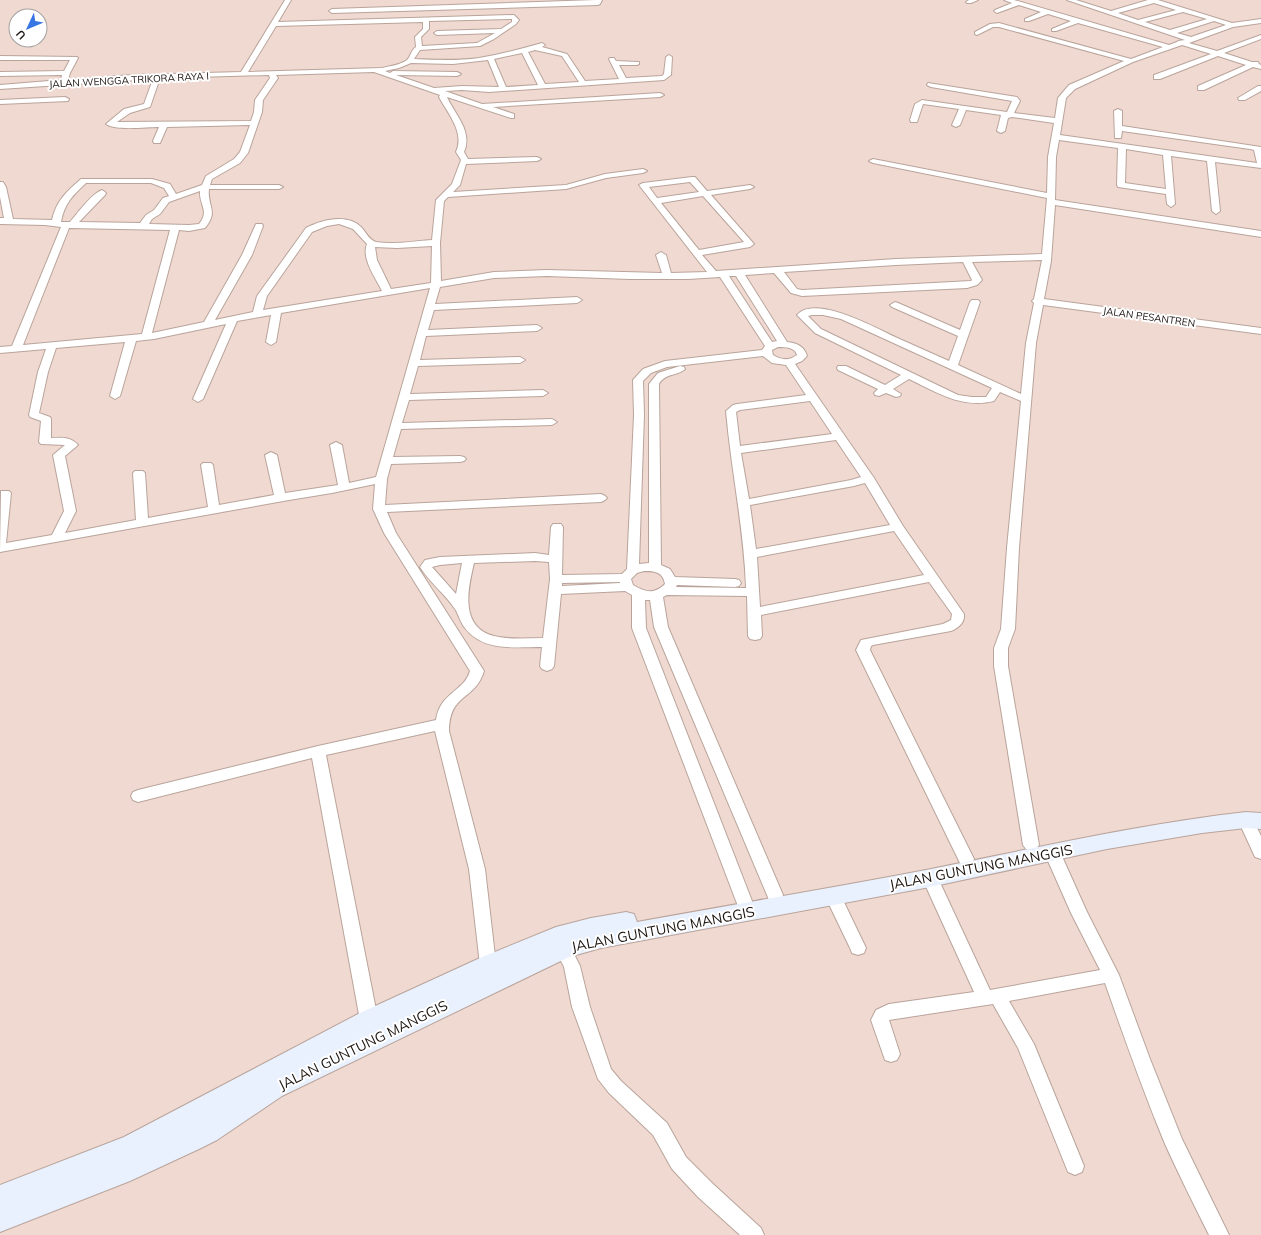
<svg xmlns="http://www.w3.org/2000/svg" width="1261" height="1235" font-family="Mulish,sans-serif">
<rect width="100%" height="100%" fill="#efd9d0"/>
<g fill="none" stroke-linecap="round" stroke-linejoin="round">
<g stroke="#b9a49b" stroke-width="2">
<g id="street">
<path d="M285,0h6l-13,22 236,-7 5,5 -3,4 -22,15 -14,7 -60,4 -6,9c22,1 44,2 65,-1 22,-4 42,-9 63,-15l3,2 -3,2 25,7 18,27 34,-2 -10,-20 1,-1h4l2,3 23,1v2l-2,1h-18l7,13 36,-2 2,-2 2,-17 3,-2 3,2 -1,18 -7,5 -175,12 -27,-2 -17,1 37,13 178,-11 4,2 -4,2 -167,10 21,7v4h-3l-64,-21c8,18 26,34 17,55l4,7 69,-2 4,2 -4,2 -71,3 -6,21 -7,7 113,-7 39,-11 38,-5 4,2 -4,2 -37,5 -40,11 -118,8 -4,4 -4,42 1,38 53,-9 53,-2 115,3 -6,-18 5,-3 5,3 5,18 36,-1 -68,-87 4,-2 49,-6h3l12,14 43,-6 4,2 -4,2 -39,6 43,49 -4,3 -48,8 14,16 180,-12 146,-5 5,-56 -174,-35 -4,-2 4,-2 174,34 1,-36 6,-34 -42,-6 -4,1 -3,13 -4,2 -4,-2 4,-16 -35,-5 -6,15 -4,2 -4,-2 7,-16 -36,-5 -6,18h-6l-1,-2 5,-16 7,-4 85,12 5,-11 -81,-14 -4,-2 1,-2 89,14 3,4 -6,12 41,5 3,-20 11,-13 55,-24 -125,-34h-6l-16,8 -2,-1v-2l15,-8 9,-1 132,36 32,-12 -85,-24 -22,8h-4v-2l19,-8 -23,-7 -19,7h-4v-2l16,-7 -22,-7 -22,8 -3,-2 1,-1 17,-7 -8,-3h10l155,45 8,-3 1,-1 7,-1 -118,-40h9l35,11 37,-11h10l74,23 29,-4v4l-28,4 -44,16 28,8 44,-16v4l-37,14 28,9h6l1,2 2,1v4l-8,-2 -49,23h-6v-4l48,-21 -28,-9 -58,23h-6v-4l57,-21 -29,-9 -49,17 -58,27 -9,9 -6,37 197,28 -3,-13 -4,-1 -128,-18 -1,7h-6l-1,-27 4,-2 4,2v15l139,21v21l-46,-6 5,49 -4,3 -4,-3 -5,-50 -36,-5 4,48 -4,3 -4,-3 -1,-10 -48,-7 -1,-2 1,-37 -59,-8 -3,17 -1,43 206,31v6l-206,-32 -4,56 -7,38 217,29v6l-218,-29 -7,38 -17,205 -4,81 -7,19v18l31,179 -3,4 -5,2 -5,-2 -3,-4 -29,-179v-18l7,-19 6,-81 14,-147 -21,-9 -6,9c-32,8 -58,-9 -85,-22l-16,10 8,5 -1,2 -4,1 -10,-4 -7,3 -4,-1 -1,-2 4,-4 -40,-19 -1,-2 1,-2h8l39,19 16,-10 -86,-42 -18,-18c18,-21 79,13 98,22 18,8 36,16 54,24l9,-25 -66,-29 -2,-2 5,-3 3,1 62,27 10,-28 2,-2h6l2,2 -22,63 63,29 5,-51 8,-40 -2,-2 2,-2 8,-39 -70,2 10,18 -5,5 -10,3 -165,8 -11,-3 -17,-20 -29,2 42,67c10,1 17,4 20,14l-5,5 -7,3 79,114 29,48 61,88c1,9 -6,14 -13,17l-78,14 -2,1 -1,4 104,209 -2,4 -6,2 -6,-2 -104,-213 5,-10 82,-16 8,-4 1,-6 -23,-32 -168,33 1,21 -2,3 -5,1 -5,-1 -2,-3 -1,-40 -80,-1 -4,2 5,30 115,268 -2,5 -6,1 -6,-1 -2,-5 -113,-268 -4,-27h-5l1,28 106,273 -2,5 -6,2 -6,-2 -2,-5 -104,-273v-33l-7,-4 -64,3 -7,72 -2,3 -5,2 -5,-2 -2,-3 2,-19c-26,0 -59,5 -77,-19 -5,-6 -6,-13 -10,-19 -10,-15 -25,-26 -35,-42l5,-7 15,-3 95,-4 14,2 2,-28 2,-3h8l2,3 -1,48 60,-1 5,-5 7,-154 -1,-35 10,-11 22,-8 97,-11 3,-4 -45,-69 -32,2h-58l-83,-3 -53,2 -54,9 -5,17 142,-7 5,3 -5,3 -143,7 -6,20 109,-5 5,3 -5,3 -111,5 -6,24 100,-3 5,3 -5,3 -102,3 -8,28 133,-4 5,3 -5,3 -134,4 -7,23 150,-4 5,3 -5,3 -151,4 -8,28 67,-1 4,1 2,2 -2,2 -4,1 -69,2 -4,15 -2,26 216,-11 4,2 2,2 -2,2 -4,2 -214,10 9,21 88,138c-9,30 -35,22 -35,60l36,138 11,96 -2,5 -6,2 -6,-2 -2,-5 -11,-96 -34,-138 -109,24 52,265 -3,5 -6,3 -6,-3 -3,-5 -48,-262 -174,44 -5,-2 -2,-4 2,-4 5,-2 180,-44 118,-26c4,-28 28,-28 34,-49l-86,-138 -11,-24 2,-25 -43,9 -43,7 -289,52 1,-61h8l2,2 -5,50 46,-8 12,-24 -11,-56 12,-10 -24,-1 -2,-2 2,-21 -11,-4 -1,-2 9,-43 8,-23 -46,4v-6l12,-1 49,-119 -16,-2 -45,-1v-6h4l-4,-21v-15h3l3,5 7,32 39,1c4,-19 15,-29 29,-41h71l18,5 6,10 26,-9 4,-9 28,-17 6,-7 10,-27 -83,2 -7,16h-6l-1,-2 6,-14c-12,0 -44,4 -53,-3l18,-15 20,-5 9,-25 -153,10v-4l61,-5 1,-5 -62,1v-4l64,-1 6,-11h-70v-4l77,1 1,1 -8,15 -2,7 64,-5 109,-3zM1154,3l22,7 -38,10 -20,-7zM1183,12l24,7 -37,11 -25,-8zM512,19v3l-11,7 -64,2 -3,2 3,2 58,-2 -18,10 -55,3 -1,-9 8,-8v-8zM1214,21l12,4 -35,12 -14,-4zM423,22v7l-8,8 1,10c-5,3 -5,9 -9,13 -7,5 -17,6 -25,8l-134,4 28,-46zM535,50l27,6 17,26 -34,2 -17,-32zM522,53l16,32 -32,2 -12,-28zM488,60l11,27 -37,-1 -28,2 -38,-13 61,1 4,-2 -4,-2 -64,-1 -3,2 -5,-2 14,-3 12,-5 42,1zM374,72l66,23 -1,2c9,17 26,35 17,55l5,8 -9,24 -16,16 -4,40c-18,1 -38,5 -56,2 -7,-2 -10,-10 -15,-15 -14,-14 -40,-7 -55,1l-49,68 -4,16 -38,8 37,-65 11,-29 -1,-2h-6l-14,31 -38,67 -52,11 27,-103 10,1 16,-3c14,-17 2,-21 4,-39h70l4,-2 -4,-2h-69l2,-6 28,-16 8,-10 14,-41 1,-12 15,-22 -2,-3zM269,75l1,3 -15,22 -1,12 -3,9 -134,1 13,-9 20,-6 10,-29zM1126,149l37,6 3,34 -41,-6zM690,182l9,10 -42,6 -8,-11zM86,183h65l13,5 5,8 -6,2 -9,12 -8,5 -6,8 -61,-1 26,-27 1,-2 -4,-3c-11,4 -25,24 -32,32h-9c3,-18 12,-27 25,-39zM200,191c-1,14 10,20 -1,33l-10,1 -40,-1 3,-5 8,-5 9,-12zM703,196l41,46 -45,8 -38,-47zM339,224l14,5 14,15c-6,15 9,34 15,47l-119,19 4,-14 45,-64 15,-6zM69,228l101,2 -28,104 -119,11zM432,246l-1,37 -40,6 -14,-29 -2,-13 22,1zM963,262l9,18 -1,1 -169,9 -5,-1 -13,-17 112,-7zM729,276h7l41,65 -5,1zM430,288l-54,189 -27,6 -7,-38 -6,-3 -6,3 8,40 -53,8 -8,-38 -6,-3 -6,3 9,40 -55,10 -6,-40 -2,-2h-8l-2,2 7,42 -60,11 -3,-45 -2,-2h-8l-2,2 3,47 -71,13 11,-22 -11,-55 13,-11c-8,-9 -17,-7 -27,-7v-19l-1,-2 -11,-4 9,-41 8,-24 69,-6 -15,54 5,3 5,-3 16,-55 18,-2 72,-15 -33,75 5,3 5,-3 34,-78 34,-6 -5,27 5,3 5,-3 5,-29zM812,315h11l18,4 151,69 -6,9h-14l-14,-2 -137,-66 -13,-13zM778,347c7,0 17,0 19,8 -8,6 -16,5 -24,0l-1,-5zM763,356l9,7 14,2 20,30 -69,9 -4,1 -7,6c5,59 18,117 20,177l-70,-1 1,-2 58,2 4,-1 2,-3 -2,-3 -4,-1 -60,-2 -5,-8 -9,-4 -2,-181c6,-11 19,-8 26,-15l-1,-2 -4,-1 -22,7 -9,11v179l-10,1 5,-149 -1,-34 8,-8 16,-6zM810,401l22,33 -92,12 -4,-34 4,-2zM836,440l25,37 -10,3 -102,19 -8,-46zM865,483l25,42 -134,24 -6,-44 104,-19zM894,531l30,44 -164,32 -3,-50zM535,561l14,1 1,17 -7,59c-16,0 -33,2 -49,-2 -35,-9 -26,-48 -20,-73zM462,563l-6,31 -24,-27 8,-2zM644,571c11,0 19,1 21,13 -11,11 -20,8 -32,1l-2,-6 6,-6zM620,582v1l-58,3v-3z"/>
<polygon points="596,0 602,0 600,4 598,5 332,13 329,11 332,9"/>
<polygon points="969,0 978,0 971,3 967,3 966,2"/>
<polygon points="1258,86 1261,86 1261,91 1245,100 1239,100 1238,98"/>
<polygon points="65,97 69,99 68,101 0,104 0,100"/>
<polygon points="1246,814 1251,816 1261,836 1261,859 1255,857 1238,820 1241,816"/>
<path d="M1052,846l6,2 2,4 27,60 32,63 31,84 32,80 47,96h-20c-15,-30 -30,-60 -44,-91 -22,-53 -41,-107 -60,-161l-96,18 25,43 50,122 -2,6 -7,3 -7,-3 -50,-124 -25,-44 -104,16 11,34 -3,6 -6,2 -6,-2 -14,-40 5,-10 13,-6 85,-12 -52,-114 2,-4 6,-2 6,2 54,116 110,-20 -29,-57 -27,-61 2,-4z"/>
<polygon points="833,890 839,891 841,896 866,948 864,953 858,955 852,953 850,948 825,896 827,891"/>
<polygon points="563,942 569,944 580,966 590,1007 611,1069 621,1081 667,1123 686,1157 712,1183 761,1228 764,1235 740,1235 698,1197 672,1169 653,1135 609,1093 598,1079 572,1007 564,967 555,949 557,944"/>
</g>
</g>
<g stroke="#b9a49b" stroke-width="2">
<path id="secondary" d="M1246,812l15,1v16l-15,-1 -44,5 -95,16 -177,38 -329,61 -32,9 -287,139 -65,44 -18,9 -69,32 -130,51v-47l124,-48 236,-124 120,-55 76,-31 35,-9 35,-6 8,2 3,8c98,-18 196,-34 294,-53 105,-21 209,-45 315,-57z"/>
</g>
<use href="#street" fill="#fff" fill-rule="evenodd"/>
<use href="#secondary" fill="#e9f1fe" fill-rule="evenodd"/>
</g>
<g text-anchor="middle" dominant-baseline="central" stroke-width="4" stroke-linejoin="round" paint-order="stroke">
<g font-size="10" fill="#1b1411" stroke="#fff">
<text transform="translate(129 80) rotate(-3)">JALAN WENGGA TRIKORA RAYA I</text>
<text transform="translate(1149 317) rotate(8)">JALAN PESANTREN</text>
</g>
<g font-size="14" fill="#1b1411" stroke="#fff">
<text transform="translate(981 867) rotate(-11)">JALAN GUNTUNG MANGGIS</text>
<text transform="translate(663 929) rotate(-11)">JALAN GUNTUNG MANGGIS</text>
<text transform="translate(363 1045) rotate(-26)">JALAN GUNTUNG MANGGIS</text>
</g>
</g>
<g transform="translate(28 28) rotate(226)"><circle r="19" fill="#ffffff" stroke="#a4a1a0"/>
<path d="M0-3L7 15L0 10L-7 15Z" fill="#3675e3"/>
<text y="-6" font-size="11" font-weight="bold" text-anchor="middle" fill="#1b1411">U</text>
</g>
</svg>
